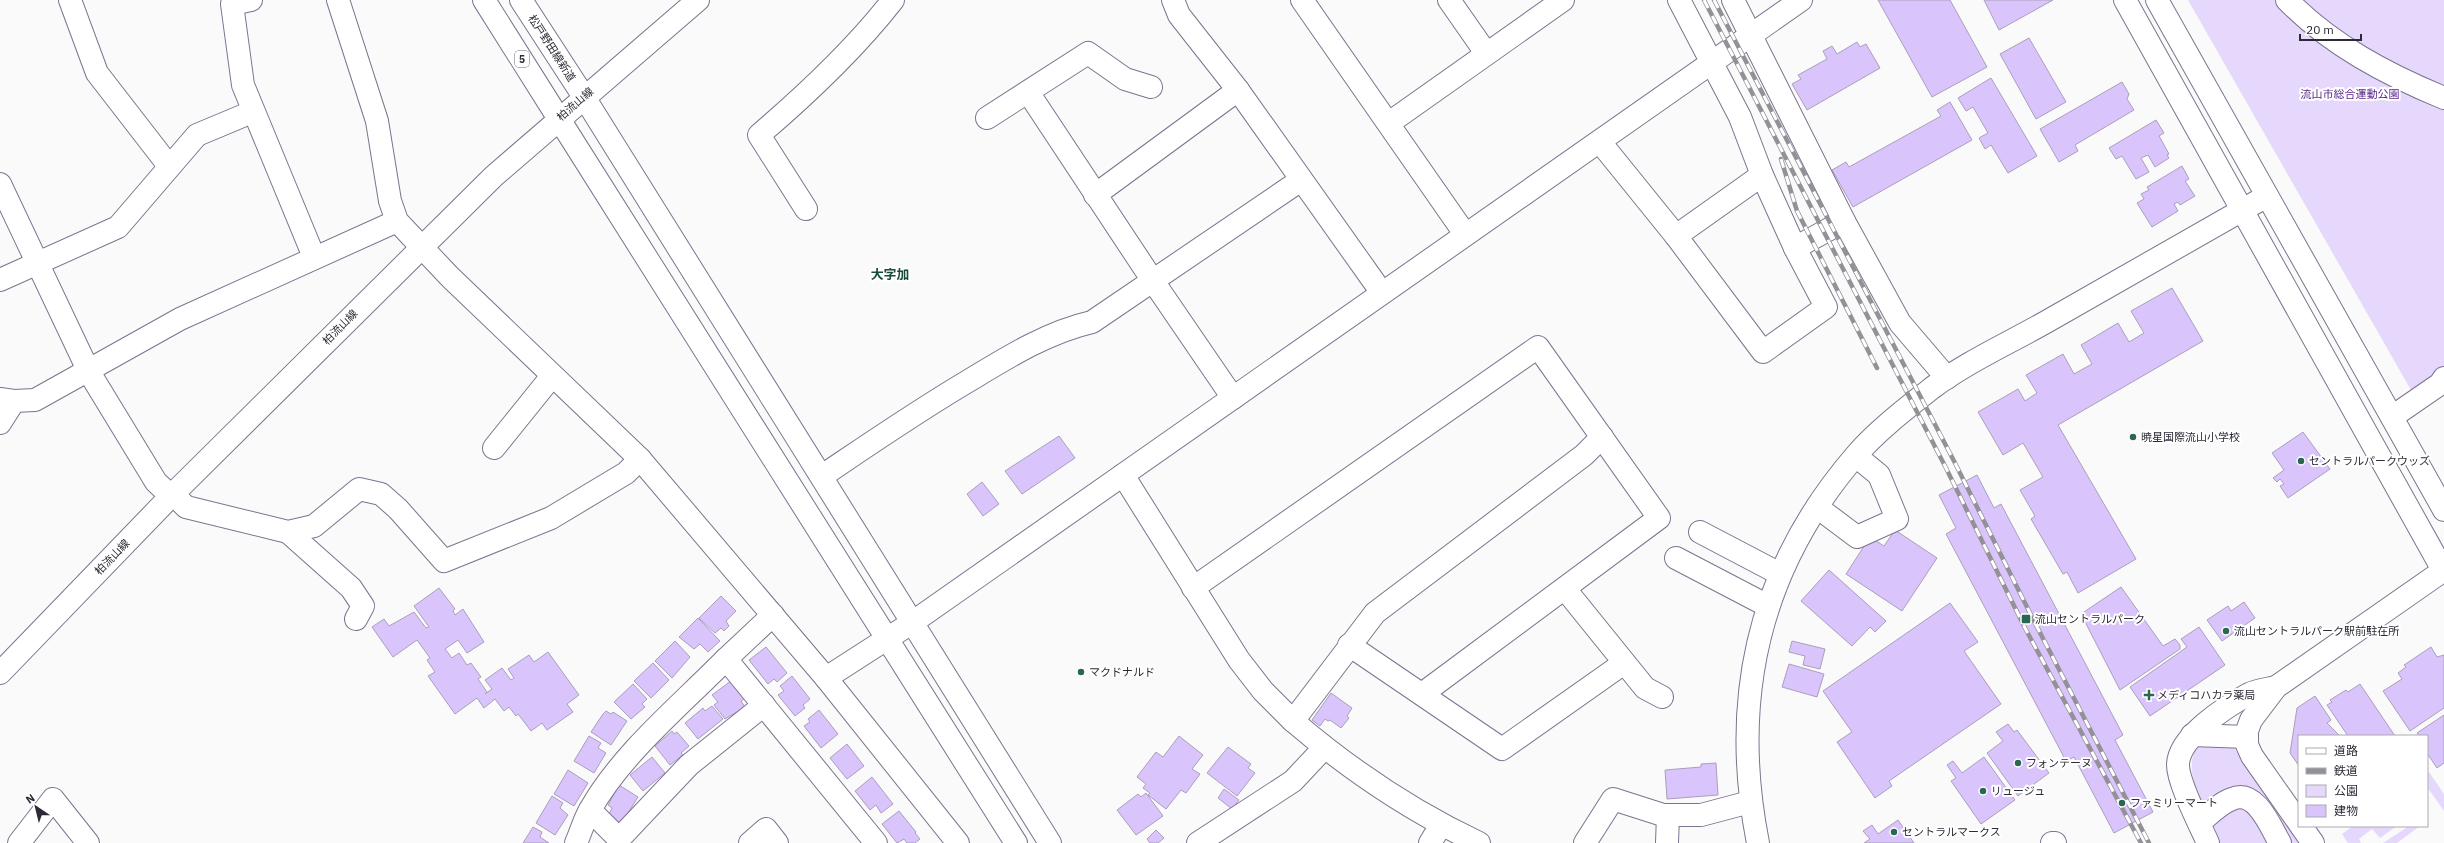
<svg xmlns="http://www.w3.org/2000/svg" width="2444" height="843" font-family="'IBM Plex Sans','Noto Sans JP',sans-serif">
<rect width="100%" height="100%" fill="#fafafa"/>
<g fill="#e6d8fc">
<polygon points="2188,0 2444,0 2444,368 2411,390"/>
<path d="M2231,744l64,89 6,10h-9l-30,-44 -58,12c-7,-19 -21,-49 -5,-65z"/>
<polygon points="2429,772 2444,794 2444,811 2427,787 2427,774"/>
<polygon points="2245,804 2270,843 2219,843 2212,830 2213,820"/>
<polygon points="2353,826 2397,826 2380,838 2372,829 2359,839 2361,843 2348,843 2342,834"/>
<polygon points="2409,826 2420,826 2397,843 2383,843"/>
</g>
<g fill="#d9c4fb" stroke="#aa9fbd">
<polygon points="1878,0 1950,0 1987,67 1932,97"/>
<polygon points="1984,0 2053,0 1999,30"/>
<polygon points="2029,38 2066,102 2036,119 2000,54"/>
<polygon points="1857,42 1860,47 1866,44 1880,68 1807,110 1792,84 1801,79 1798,75 1827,59 1823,51 1832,46 1837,54"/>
<polygon points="1991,78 2037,156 2008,173 1991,145 1985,149 1979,138 1988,133 1973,107 1966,111 1958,98"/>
<polygon points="2122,82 2129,94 2127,99 2134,110 2075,145 2078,151 2059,162 2040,129"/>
<polygon points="1950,102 1972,140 1853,207 1832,170 1846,162 1849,167 1941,116 1937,110"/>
<polygon points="2156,120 2164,133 2159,136 2169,154 2167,155 2169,158 2155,167 2148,155 2141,158 2149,172 2136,179 2122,156 2116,159 2109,148"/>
<polygon points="2182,166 2189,179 2185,181 2195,196 2180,205 2178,202 2174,204 2178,211 2152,227 2137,203 2144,199 2141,194 2149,190 2147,187"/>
<polygon points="2172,288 2203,341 2058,425 2136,559 2078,593 2067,572 2063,574 2031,519 2035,516 2020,490 2043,477 2023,443 2003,455 1978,412 2018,389 2025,401 2037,393 2026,375 2063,354 2074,374 2092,364 2081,345 2118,323 2129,342 2144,333 2131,311"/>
<polygon points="2303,432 2330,469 2288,498 2280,486 2284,484 2280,479 2277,482 2273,478 2284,470 2272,453"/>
<polygon points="1059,436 1075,458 1022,494 1005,471"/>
<polygon points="1977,475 1994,508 2001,504 2123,735 2115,740 2153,812 2114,833 2074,757 2066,761 1946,534 1956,528 1939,495"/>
<polygon points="982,482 999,504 983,516 967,494"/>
<polygon points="1895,530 1937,558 1902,611 1846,574 1870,537 1884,546"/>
<polygon points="1829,570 1886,621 1875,632 1870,627 1852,646 1801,601"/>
<polygon points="2121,587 2163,646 2175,639 2180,645 2180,649 2120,690 2081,614"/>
<polygon points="439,588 455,609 453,611 455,615 463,609 484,642 467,653 458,640 445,649 452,658 459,653 467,665 471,663 481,677 478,679 487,692 485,694 492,689 485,680 502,668 511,680 514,678 508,669 529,655 534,662 548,652 579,695 567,704 573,712 547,730 542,723 531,731 518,714 516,716 509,707 504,711 495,699 484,708 477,698 455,714 428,676 435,672 427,660 430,658 417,640 393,657 372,627 384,619 389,626 414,612 426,628 429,627 414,606"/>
<polygon points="721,596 736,611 726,621 729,626 724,631 721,628 715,633 699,618"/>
<polygon points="2244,602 2255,618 2222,641 2207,620 2228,606 2231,611"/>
<polygon points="1950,603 1978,642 1964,651 2001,704 1889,781 1892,786 1875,798 1837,742 1852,732 1823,691"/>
<polygon points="698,618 720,641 708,652 700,644 694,649 679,637"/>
<polygon points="2199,627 2225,665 2150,716 2130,687 2187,647 2181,639"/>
<polygon points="675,641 690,657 672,678 655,661"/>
<polygon points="1792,641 1825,649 1820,669 1803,665 1805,656 1789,652"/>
<polygon points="766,647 787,673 777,682 774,679 768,684 749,660"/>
<polygon points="2431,647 2437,657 2444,655 2444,708 2410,731 2383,691 2402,679 2398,673 2406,667 2404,665"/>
<polygon points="653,663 669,680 651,698 634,681"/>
<polygon points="1789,664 1824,674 1817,697 1782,687"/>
<polygon points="792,676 810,699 803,705 805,708 795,716 778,695 784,691 780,686"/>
<polygon points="731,681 747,697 741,701 745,707 725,719 714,705 718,702 712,695"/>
<polygon points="633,684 647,699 642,704 645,707 631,719 614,702"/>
<polygon points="2360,684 2395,736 2348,736 2327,705 2332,702 2330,700 2346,690 2348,692"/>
<polygon points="1331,693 1352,708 1347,716 1349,718 1341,728 1330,720 1328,721 1325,719 1320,726 1312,720"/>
<polygon points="2315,696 2331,720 2327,723 2340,736 2299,736 2299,766 2290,753 2297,708"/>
<polygon points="712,706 723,719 698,739 685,723 703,708 705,711"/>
<polygon points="819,710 838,734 821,748 804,726 810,722 808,719"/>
<polygon points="606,711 611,714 613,712 627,721 611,745 591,732 603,714"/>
<polygon points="2444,715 2444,763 2437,768 2427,753 2427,736 2419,736 2417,733"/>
<polygon points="2008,724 2014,732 2017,730 2049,773 2018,796 1987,753 2003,741 1996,732"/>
<polygon points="672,731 674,734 677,732 689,746 681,753 683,755 670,765 655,746"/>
<polygon points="589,736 601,743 598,748 606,753 594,773 574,761"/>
<polygon points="1179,736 1203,755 1192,769 1200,774 1186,793 1181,790 1166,809 1148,795 1150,793 1143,788 1146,784 1137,777 1156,752 1163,757"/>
<polygon points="847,744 864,766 847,779 830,758"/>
<polygon points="1228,747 1251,764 1248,768 1255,773 1237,796 1207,773"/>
<polygon points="652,757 665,773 643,791 630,775"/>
<polygon points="1984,757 2015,800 1981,824 1951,781 1956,778 1947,765 1953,761 1962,773"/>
<polygon points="1716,763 1718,795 1667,799 1665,770 1701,767 1701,764"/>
<polygon points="568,770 588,783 574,806 554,794"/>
<polygon points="872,777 893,804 881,813 876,805 870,810 855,791"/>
<polygon points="619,785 638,797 621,824 608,816 612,808 608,805"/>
<polygon points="1224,789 1239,800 1232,809 1218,798"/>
<polygon points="1146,793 1163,816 1136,835 1117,810 1138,794 1141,797"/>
<polygon points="552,796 563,803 560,808 568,815 555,835 536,823"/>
<polygon points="899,811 916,832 915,833 920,839 915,843 907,843 904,839 897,843 882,824"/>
<polygon points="1898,820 1914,843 1864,843 1870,839 1863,831 1872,825 1878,834"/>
<polygon points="533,827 542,832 540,837 549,843 523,843"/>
<polygon points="1156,830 1164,838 1158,843 1150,843 1147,839"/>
</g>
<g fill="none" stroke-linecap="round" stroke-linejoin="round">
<g stroke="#7d738f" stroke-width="24">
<g id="minor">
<polyline points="70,0 97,73 169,166"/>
<polyline points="251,0 232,4 243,85 314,257"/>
<polyline points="338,0 377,121 390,201 397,221 450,277 640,459 826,678 958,843"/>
<polyline points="1173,0 1179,15 1238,90 1382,293"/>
<polyline points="1302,0 1465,234"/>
<polyline points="1449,0 1486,53"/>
<polyline points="1733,0 1844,221 1900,323 1947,378"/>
<polyline points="2125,0 2444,572"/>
<polyline points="2157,0 2444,510"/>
<path d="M2287,0c44,45 99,74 157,98"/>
<polyline points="1028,92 1153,281 1233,398"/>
<polyline points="584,97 1050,843"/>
<polyline points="987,118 1088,53 1125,79 1151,87"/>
<polyline points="559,119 1016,843"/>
<polyline points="1389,123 1563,0"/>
<polyline points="1600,142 1676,236 1763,352 1826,307 1795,248 1762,175 1740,117 1679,0"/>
<polyline points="0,184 89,372 156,482 171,496"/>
<polyline points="1095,195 1238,90"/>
<path d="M806,209l-47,-74c48,-41 95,-85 134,-135"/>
<polyline points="1676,236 1762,175"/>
<polyline points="1795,248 1844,221"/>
<polyline points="0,280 118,227 197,135 252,112"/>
<polyline points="0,399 14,401 35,400 180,319 397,221"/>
<polyline points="2392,417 2440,384 2444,378"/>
<polyline points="0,423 14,401"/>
<polyline points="494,448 552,376"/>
<polyline points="1123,475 1239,660 1263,691 1293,721"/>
<path d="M822,476c49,-33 97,-66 148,-96 38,-23 78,-48 122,-58l209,-142"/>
<polyline points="173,494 186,507 288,532 314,526 359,489 381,494 398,509 444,561 551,518 626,473 640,459"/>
<polyline points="1817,507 1857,537 1897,519 1879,475 1856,456"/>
<polyline points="288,532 351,588 363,606 356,619"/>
<polyline points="1700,532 1780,574"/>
<polyline points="1676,558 1768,606"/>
<polyline points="1193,588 1538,347 1659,518 1422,694"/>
<polyline points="1565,589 1645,688 1662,697"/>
<polyline points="773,615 726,659 876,843"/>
<polyline points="1349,645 1502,749 1624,663"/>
<polyline points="826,678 913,622 1801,0"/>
<polyline points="2192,735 2247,737"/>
<polyline points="590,810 619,839 689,765 764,705"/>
<path d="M2199,823c10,-8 21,-20 33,-24 24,-11 39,29 48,44"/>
<polyline points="2299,823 2252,756 2247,745 2247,731 2251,720 2276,687 2444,570"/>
<polyline points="2301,826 2313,843"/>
<polyline points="19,843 53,799 88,843"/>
<path d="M576,843c5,-11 8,-23 14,-33 31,-56 92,-106 136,-151"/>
<polyline points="750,843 766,829 777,843"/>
<polyline points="1198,843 1293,781 1324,748"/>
<polyline points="1430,843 1441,825"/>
<path d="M1479,843c-66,-31 -130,-74 -186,-122l82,-108 209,-158 18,-18"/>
<polyline points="1585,843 1613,799 1663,815 1701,815 1750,802"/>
<polyline points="1667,843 1668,815"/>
<path d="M1758,843c-29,-146 1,-276 99,-389 22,-25 50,-46 75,-66 35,-26 77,-45 114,-66 74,-42 148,-84 221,-126"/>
<polyline points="2052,843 2055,843"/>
<path d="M2208,843c-8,-18 -30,-60 -30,-78 0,-28 49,-59 71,-71 8,-4 19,-5 27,-7"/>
</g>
</g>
<g stroke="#7d738f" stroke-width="24">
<g id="major">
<polyline points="484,0 559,119"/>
<polyline points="521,0 584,97"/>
<polyline points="0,673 171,496 494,176 698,0"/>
</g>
</g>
<use href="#minor" stroke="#fff" stroke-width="22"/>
<use href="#major" stroke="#fff" stroke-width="22"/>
<g stroke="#939197" stroke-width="4.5">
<g id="rail">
<polyline points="1704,0 1945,466 2025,628 2141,843"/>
<polyline points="1714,0 1954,461 2035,623 2149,843"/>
<polyline points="1781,159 1797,211 1877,368"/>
</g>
</g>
<use href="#rail" stroke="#fff" stroke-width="3" stroke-dasharray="9" stroke-linecap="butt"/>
</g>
<g fill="#2a6753" stroke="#fff" stroke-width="1.5">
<circle cx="2133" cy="437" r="4"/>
<circle cx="2301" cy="461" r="4"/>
<rect x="2021" y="614" width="10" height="10" rx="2"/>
<circle cx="2226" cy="631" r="4"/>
<circle cx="1081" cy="672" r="4"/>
<path d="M2147 689h4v4h4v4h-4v4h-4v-4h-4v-4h4z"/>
<circle cx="2018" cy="763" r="4"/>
<circle cx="1983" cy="791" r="4"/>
<circle cx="2122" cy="803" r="4"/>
<circle cx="1894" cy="832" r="4"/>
</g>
<g text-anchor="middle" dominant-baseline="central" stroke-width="4" stroke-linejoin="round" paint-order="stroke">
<rect fill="#fff" stroke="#6d6972" stroke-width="1" x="515" y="51" width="14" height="16" rx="3"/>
<g font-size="10" font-weight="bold" fill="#2e2935">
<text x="522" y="59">5</text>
</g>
<g font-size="11" fill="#2e2935" stroke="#fff">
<text transform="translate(552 48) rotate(57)">松戸野田線新道</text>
<text transform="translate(575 104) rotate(-41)">柏流山線</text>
<text transform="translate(340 327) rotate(-45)">柏流山線</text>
<text transform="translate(112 557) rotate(-46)">柏流山線</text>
</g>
<g font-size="11" fill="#58268c" stroke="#fff">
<text x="2350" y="94">流山市総合運動公園</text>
</g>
<g font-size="11" fill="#2e2935" stroke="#fff" text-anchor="start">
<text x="2141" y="437">暁星国際流山小学校</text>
<text x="2309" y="461">セントラルパークウッズ</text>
<text x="2035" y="619">流山セントラルパーク</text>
<text x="2234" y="631">流山セントラルパーク駅前駐在所</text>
<text x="1089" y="672">マクドナルド</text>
<text x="2157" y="695">メディコハカラ薬局</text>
<text x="2026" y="763">フォンテーヌ</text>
<text x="1991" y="791">リュージュ</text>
<text x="2130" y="803">ファミリーマート</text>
<text x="1902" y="832">セントラルマークス</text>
</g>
<g font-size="13" font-weight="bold" fill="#194a3a" stroke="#fff">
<text x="890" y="274">大字加</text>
</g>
</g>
<rect x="2298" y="735" width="130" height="92" fill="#ffffff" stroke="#aba9ae"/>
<rect x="2306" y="748" width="20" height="6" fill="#ffffff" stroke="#aba9ae"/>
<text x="2334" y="755" font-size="12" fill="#2e2935">道路</text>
<rect x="2306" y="768" width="20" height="6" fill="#939197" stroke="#aba9ae"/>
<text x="2334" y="775" font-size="12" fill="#2e2935">鉄道</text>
<rect x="2306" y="785" width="20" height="12" fill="#e6d8fc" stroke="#aba9ae"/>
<text x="2334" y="795" font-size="12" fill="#2e2935">公園</text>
<rect x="2306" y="805" width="20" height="12" fill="#d9c4fb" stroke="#aba9ae"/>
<text x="2334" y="815" font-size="12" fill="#2e2935">建物</text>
<g transform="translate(36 807) rotate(325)" stroke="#ffffff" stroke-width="3" paint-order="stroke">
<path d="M0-3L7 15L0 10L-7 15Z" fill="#2e2935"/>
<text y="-6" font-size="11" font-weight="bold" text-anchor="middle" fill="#2e2935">N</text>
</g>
<path d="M2300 34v6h61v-6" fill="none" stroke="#2e2935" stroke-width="2"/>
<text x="2306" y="34" font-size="12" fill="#2e2935" stroke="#ffffff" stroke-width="3" paint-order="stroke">20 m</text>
</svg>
